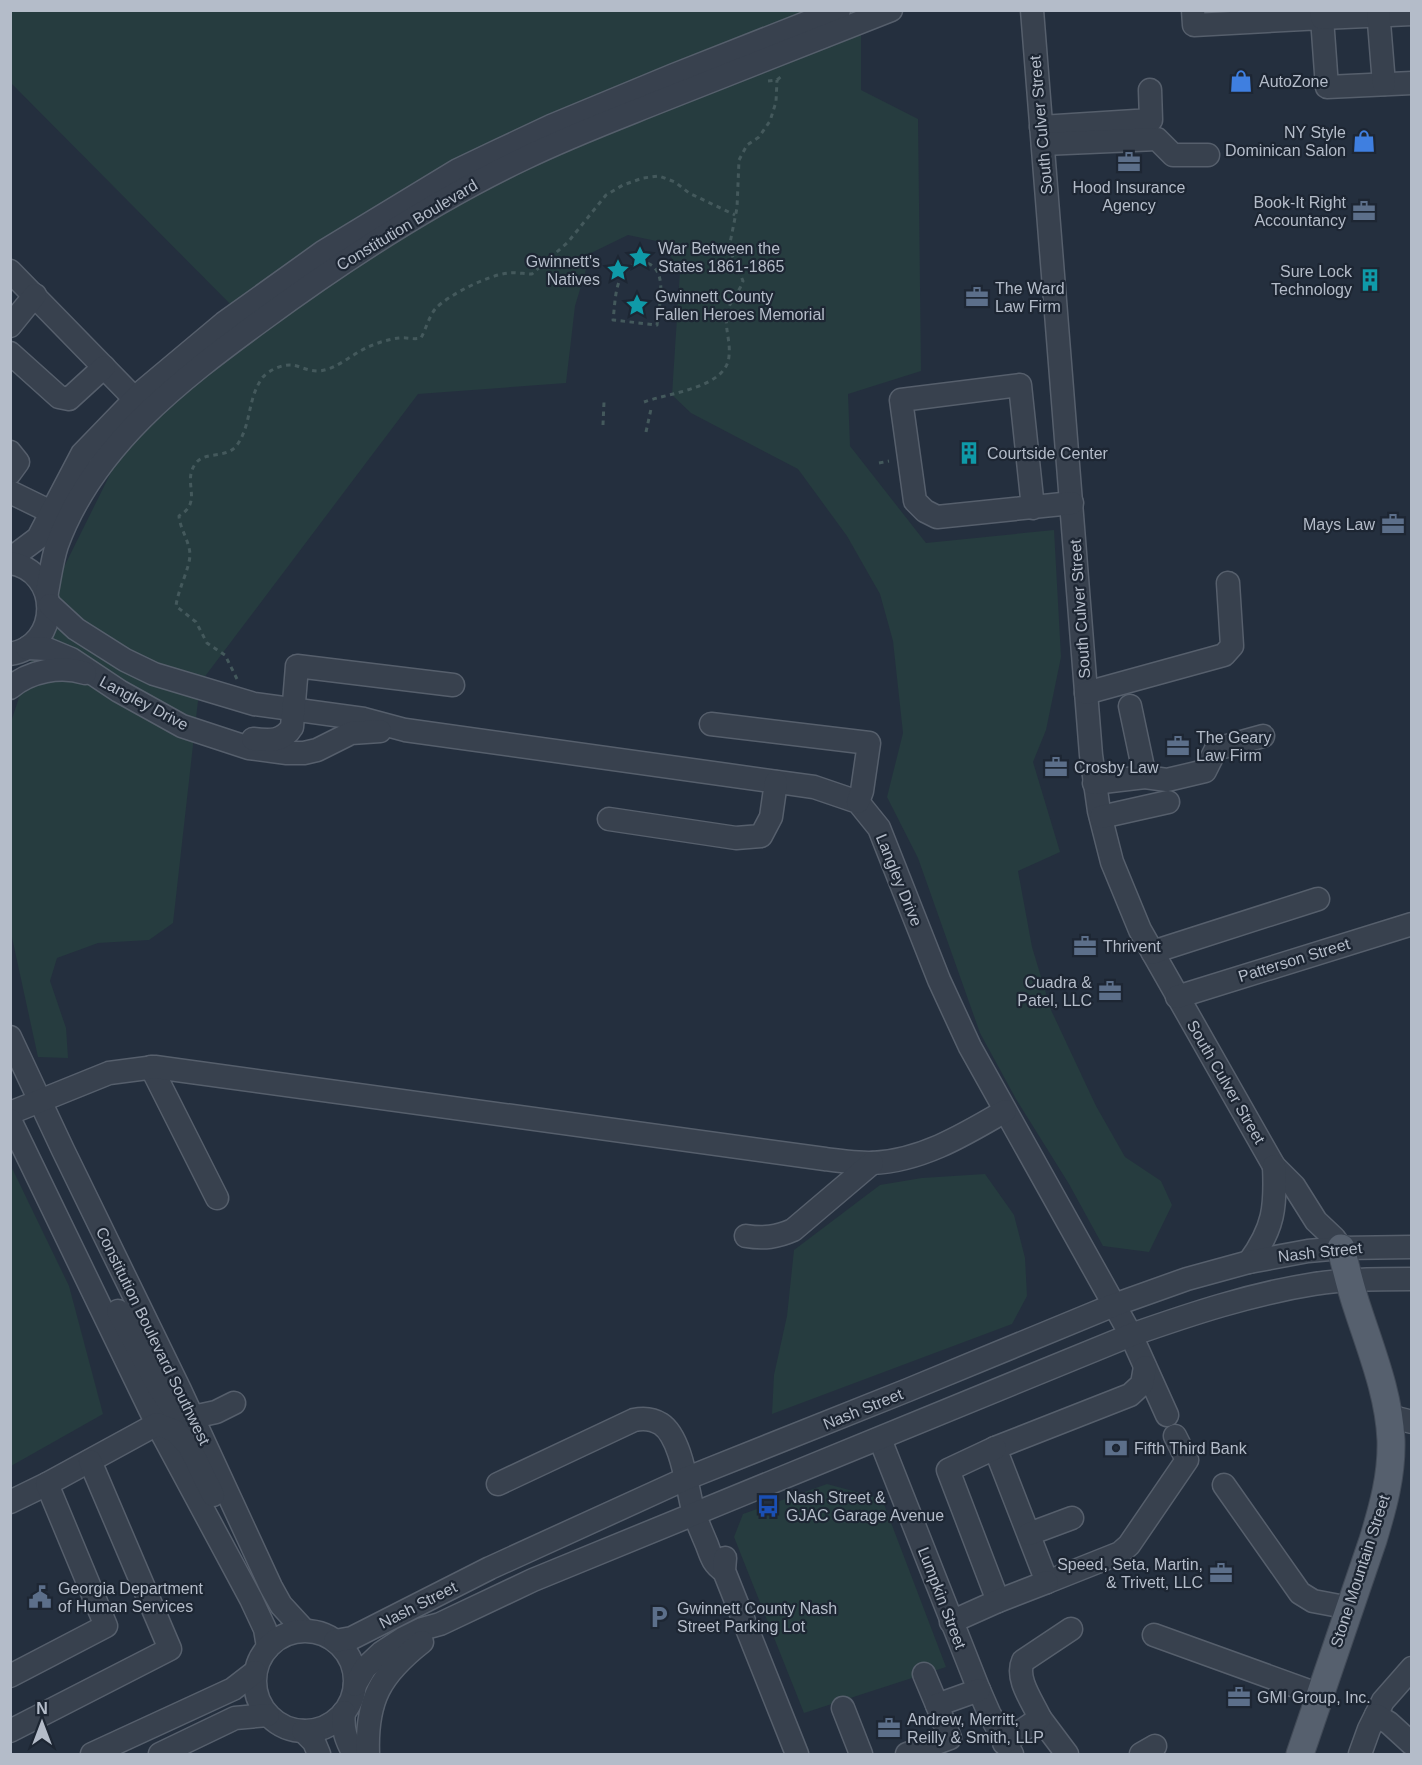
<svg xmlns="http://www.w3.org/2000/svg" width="1422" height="1765" font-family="Arial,sans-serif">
<rect width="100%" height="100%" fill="#242f3e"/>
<g fill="#263c3f">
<polygon points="10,11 861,11 861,90 918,119 921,371 848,394 850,446 926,543 1054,530 1061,657 1046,730 1033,762 1060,852 1018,871 1032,947 1051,1010 1096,1106 1125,1157 1161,1181 1172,1205 1149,1252 1103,1246 1069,1184 1016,1099 980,1033 918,858 887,797 903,733 893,641 880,594 847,536 798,469 691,413 672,395 680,271 661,242 628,235 591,253 575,306 566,383 418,394 200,683 173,923 149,940 98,943 57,958 50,981 66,1028 68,1058 38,1057 11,933 11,722 57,581 152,390 246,320 11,83"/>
<polygon points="11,1166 69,1286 103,1414 11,1466"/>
<polygon points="985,1174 1014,1215 1025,1258 1027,1296 1012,1324 772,1414 774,1375 787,1316 794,1250 880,1185 922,1178"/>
<polygon points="827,1484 882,1499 946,1667 804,1713 734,1537 743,1514"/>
</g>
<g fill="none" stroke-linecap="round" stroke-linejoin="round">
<g stroke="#565f6c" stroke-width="25">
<g id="minor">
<polyline points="1032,10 1091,755 1099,811 1112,862 1140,930 1274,1166 1294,1186 1316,1221 1334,1238 1341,1248"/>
<polyline points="1193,10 1194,25 1322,18 1327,87 1412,83"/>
<polyline points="1321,10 1322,18 1412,14"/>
<polyline points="1378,10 1384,84"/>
<polyline points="1041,127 1151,120 1150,90"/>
<polyline points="1043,144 1157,139 1173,155 1208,155"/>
<polyline points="10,271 135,399"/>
<polyline points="10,326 35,295"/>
<polyline points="10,353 59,397 69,399 104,367"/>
<polyline points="10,452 18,462 10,473"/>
<polyline points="10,492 51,512"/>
<polyline points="1033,508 1020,385 901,400 915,501 925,511 937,517 1072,503"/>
<polyline points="10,559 38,538 82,454 144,390 224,323 323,252 458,170 500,150 551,126 674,75 839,10"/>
<path d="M10,563c51,8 51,83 0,91"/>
<path d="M47,592c3,-15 5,-32 10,-47 36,-99 123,-165 205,-225 83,-61 170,-118 263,-162 43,-21 88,-38 133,-56 77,-31 155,-61 233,-92"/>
<polyline points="50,605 76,629 125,660 154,674 254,704 364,719 405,730 814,787 858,802 879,828 939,980 970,1047 1131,1335 1167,1415"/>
<polyline points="27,648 47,649 71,659 119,691 182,726 249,748 287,753 304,753 317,750 351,733 380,731"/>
<path d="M10,688c19,-17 51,-23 75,-15"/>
<polyline points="1086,693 1224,655 1232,646 1228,583"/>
<polyline points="1130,706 1145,777"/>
<polyline points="711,724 869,743 862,791 858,802"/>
<path d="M253,739c16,2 30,3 39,-12l5,-61 156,19"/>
<polyline points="1094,783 1145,777 1167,780 1205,771 1216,749 1263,736"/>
<polyline points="1101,817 1168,802"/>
<polyline points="609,819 736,838 761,836 771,817 776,782"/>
<polyline points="1153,953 1162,949 1318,899"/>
<polyline points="1177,997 1412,924"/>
<polyline points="10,1037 63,1150 180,1390 271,1587 281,1605 304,1630"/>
<polyline points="151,1067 217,1198"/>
<path d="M10,1113l99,-40 46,-6 670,92c16,2 31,4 47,4 49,-2 92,-28 133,-52"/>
<polyline points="10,1120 157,1424 251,1599 265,1629 268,1647"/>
<path d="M746,1236c18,3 31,1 47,-6l79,-67"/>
<path d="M1249,1262c25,-34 27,-55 25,-96"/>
<polyline points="118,1311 158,1386 173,1409 193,1417 216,1412 234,1403"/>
<polyline points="1145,1367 1142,1384 1130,1395 995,1448 1047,1582 1120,1553 1129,1545 1187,1460 1175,1436"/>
<polyline points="1389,1416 1412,1422"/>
<polyline points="880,1439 979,1690 989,1713 1012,1754"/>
<polyline points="995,1448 948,1470 998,1601"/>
<path d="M498,1484l136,-64c9,-2 19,-1 27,4 20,13 26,63 32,86 4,12 9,23 14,35 4,11 6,19 17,26"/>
<polyline points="1224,1485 1300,1593 1313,1601 1350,1608"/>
<polyline points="10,1502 47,1484"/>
<polyline points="1029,1534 1072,1518"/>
<polyline points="725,1558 724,1571 797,1754"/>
<polyline points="951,1622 998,1601 1047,1582"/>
<circle cx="305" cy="1681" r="50"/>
<polyline points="1154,1635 1320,1695"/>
<polyline points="335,1641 352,1638 490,1568 685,1479 908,1390 1114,1305 1187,1279 1249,1262 1308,1251 1341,1248 1412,1247"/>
<polyline points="924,1674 937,1705"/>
<polyline points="10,1676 106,1626 47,1484 157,1424 175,1431 189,1446 213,1495"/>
<path d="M355,1685l10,-17 16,-15 23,-15 18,-9 18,-5 93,-44 598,-245c60,-21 120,-41 183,-51 32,-5 65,-5 98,-5"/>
<polyline points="843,1708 861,1754"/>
<path d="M344,1712c-2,17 2,28 10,42"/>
<polyline points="1376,1715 1383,1701 1412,1668"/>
<polyline points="1040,1718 1067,1754"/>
<polyline points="10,1731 170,1649 90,1461"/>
<polyline points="303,1731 314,1742 319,1754"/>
<path d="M1004,1743l36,-25c-7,-16 -25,-39 -17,-57l48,-32"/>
<polyline points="92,1754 233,1689 255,1672"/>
<polyline points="160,1754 235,1718 268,1715"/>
<path d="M368,1754c-2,-54 12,-79 54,-112"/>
<polyline points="907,1754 950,1738 937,1705 979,1690"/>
<polyline points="1141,1754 1155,1746"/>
<polyline points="1360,1754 1369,1729 1376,1715 1389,1723 1412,1744"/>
</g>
</g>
<g stroke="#414a57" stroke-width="29">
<path id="major" d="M1300,1754l73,-214c10,-33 19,-65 18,-100 -2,-45 -19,-87 -33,-130 -7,-20 -12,-41 -17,-62"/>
</g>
<g stroke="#44595c" stroke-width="3" stroke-dasharray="4.5 4.5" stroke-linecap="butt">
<polyline points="768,81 777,80 783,75"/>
<path d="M639,262c32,0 20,43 18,63l-44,-5c3,-23 1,-49 26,-58z"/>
<path d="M644,402c24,-9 83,-14 85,-46 2,-16 -6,-31 -1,-46 3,-11 12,-19 15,-29l-14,-33 8,-40 2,-48 8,-15 12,-8 11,-16 6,-19 1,-22"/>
<polyline points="603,425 604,402"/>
<polyline points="646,432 651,409"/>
<polyline points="879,463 889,461"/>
<path d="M237,679l-12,-24 -18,-12 -11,-21 -20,-16c2,-17 14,-38 14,-52 -1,-14 -10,-25 -11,-38 25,-15 2,-34 17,-53 9,-12 31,-4 41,-18 15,-21 10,-47 26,-68 6,-7 20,-13 29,-12 8,1 15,6 26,6 18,-1 34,-17 50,-24 9,-4 21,-8 31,-9 8,-1 14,2 22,0 5,-9 8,-22 15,-30 14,-14 53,-33 72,-35 8,-1 16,1 24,1l36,-32 38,-47 17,-10 20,-7 16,-2 16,6 14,11 46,22"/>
</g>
<use href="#minor" stroke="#38414e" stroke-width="22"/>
<use href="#major" stroke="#56606e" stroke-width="27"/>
</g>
<defs>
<g id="shop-bare" transform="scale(1.8)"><path d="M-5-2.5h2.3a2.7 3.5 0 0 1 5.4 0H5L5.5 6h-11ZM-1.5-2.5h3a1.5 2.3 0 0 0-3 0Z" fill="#3f7fe0" stroke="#1d2633" stroke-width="2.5" paint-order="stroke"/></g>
<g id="office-bare" transform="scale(1.8)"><path d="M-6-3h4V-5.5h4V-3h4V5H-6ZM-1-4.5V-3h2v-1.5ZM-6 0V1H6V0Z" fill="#5c6f8a" stroke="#1d2633" stroke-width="2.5" paint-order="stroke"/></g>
<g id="sight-bare" transform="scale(1.8)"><path d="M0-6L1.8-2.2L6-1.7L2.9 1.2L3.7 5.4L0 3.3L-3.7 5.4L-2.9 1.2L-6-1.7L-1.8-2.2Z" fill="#0f9aa8" stroke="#1d2633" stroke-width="2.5" paint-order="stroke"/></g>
<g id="building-bare" transform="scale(1.8)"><path d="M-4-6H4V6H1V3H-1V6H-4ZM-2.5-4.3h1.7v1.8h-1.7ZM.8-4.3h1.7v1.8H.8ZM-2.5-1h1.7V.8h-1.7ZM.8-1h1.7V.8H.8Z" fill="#0f9aa8" stroke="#1d2633" stroke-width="2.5" paint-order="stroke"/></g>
<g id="bank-bare" transform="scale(1.8)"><path d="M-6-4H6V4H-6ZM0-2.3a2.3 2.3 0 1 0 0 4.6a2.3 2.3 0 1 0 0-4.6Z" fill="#5c6f8a" stroke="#1d2633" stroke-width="2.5" paint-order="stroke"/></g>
<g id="bus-bare" transform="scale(1.8)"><path d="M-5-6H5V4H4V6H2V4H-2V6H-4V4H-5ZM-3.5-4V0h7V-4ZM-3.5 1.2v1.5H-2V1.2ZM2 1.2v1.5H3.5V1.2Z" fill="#1a4fb4" stroke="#1d2633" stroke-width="2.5" paint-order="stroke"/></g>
<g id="civic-bare" transform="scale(1.8)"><path d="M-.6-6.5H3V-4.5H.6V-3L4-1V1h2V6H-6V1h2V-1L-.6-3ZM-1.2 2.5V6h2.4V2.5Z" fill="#5c6f8a" stroke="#1d2633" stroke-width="2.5" paint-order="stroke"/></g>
<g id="parking-bare" transform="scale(1.8)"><path d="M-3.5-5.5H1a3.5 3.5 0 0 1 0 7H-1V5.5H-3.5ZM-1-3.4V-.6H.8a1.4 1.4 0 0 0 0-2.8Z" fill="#5c6f8a" stroke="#1d2633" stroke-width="2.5" paint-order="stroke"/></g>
</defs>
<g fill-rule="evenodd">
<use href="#shop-bare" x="1241" y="81"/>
<use href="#shop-bare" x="1364" y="141"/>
<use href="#office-bare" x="1129" y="162"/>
<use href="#office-bare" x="1364" y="211"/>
<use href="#sight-bare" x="640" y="257"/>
<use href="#sight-bare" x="618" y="270"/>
<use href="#building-bare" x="1370" y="280"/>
<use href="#office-bare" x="977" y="297"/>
<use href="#sight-bare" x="637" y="305"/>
<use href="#building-bare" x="969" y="453"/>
<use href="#office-bare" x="1393" y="524"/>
<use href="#office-bare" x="1178" y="746"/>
<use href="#office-bare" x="1056" y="767"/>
<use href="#office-bare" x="1085" y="946"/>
<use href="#office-bare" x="1110" y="991"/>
<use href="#bank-bare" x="1116" y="1448"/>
<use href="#bus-bare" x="768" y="1506"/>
<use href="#office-bare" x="1221" y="1573"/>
<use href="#civic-bare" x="40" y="1597"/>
<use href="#parking-bare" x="659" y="1617"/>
<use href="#office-bare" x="1239" y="1697"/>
<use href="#office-bare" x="889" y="1728"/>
</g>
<g text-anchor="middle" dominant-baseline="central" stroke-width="4.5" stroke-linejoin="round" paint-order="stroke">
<g font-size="16" fill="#b4bcc9" stroke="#1d2633" text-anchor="start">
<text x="1259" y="81">AutoZone</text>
<text x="1346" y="132" text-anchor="end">NY Style<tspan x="1346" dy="18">Dominican Salon</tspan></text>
<text x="1129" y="187" text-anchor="middle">Hood Insurance<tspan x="1129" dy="18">Agency</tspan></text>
<text x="1346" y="202" text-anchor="end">Book-It Right<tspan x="1346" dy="18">Accountancy</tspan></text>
<text x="658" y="248">War Between the<tspan x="658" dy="18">States 1861-1865</tspan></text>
<text x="600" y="261" text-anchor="end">Gwinnett's<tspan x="600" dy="18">Natives</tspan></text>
<text x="1352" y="271" text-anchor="end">Sure Lock<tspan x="1352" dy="18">Technology</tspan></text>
<text x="995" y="288">The Ward<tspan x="995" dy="18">Law Firm</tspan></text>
<text x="655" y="296">Gwinnett County<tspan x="655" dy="18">Fallen Heroes Memorial</tspan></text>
<text x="987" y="453">Courtside Center</text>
<text x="1375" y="524" text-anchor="end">Mays Law</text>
<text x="1196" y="737">The Geary<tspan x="1196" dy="18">Law Firm</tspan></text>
<text x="1074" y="767">Crosby Law</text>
<text x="1103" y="946">Thrivent</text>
<text x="1092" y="982" text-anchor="end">Cuadra &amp;<tspan x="1092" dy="18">Patel, LLC</tspan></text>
<text x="1134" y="1448">Fifth Third Bank</text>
<text x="786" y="1497">Nash Street &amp;<tspan x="786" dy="18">GJAC Garage Avenue</tspan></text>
<text x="1203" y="1564" text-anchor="end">Speed, Seta, Martin,<tspan x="1203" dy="18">&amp; Trivett, LLC</tspan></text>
<text x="58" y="1588">Georgia Department<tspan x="58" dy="18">of Human Services</tspan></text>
<text x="677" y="1608">Gwinnett County Nash<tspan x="677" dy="18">Street Parking Lot</tspan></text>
<text x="1257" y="1697">GMI Group, Inc.</text>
<text x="907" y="1719">Andrew, Merritt,<tspan x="907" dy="18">Reilly &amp; Smith, LLP</tspan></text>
</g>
<g font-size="16" fill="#b4bcc9" stroke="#1d2633">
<text transform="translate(1041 125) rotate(-95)">South Culver Street</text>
<text transform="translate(407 225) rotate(-31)">Constitution Boulevard</text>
<text transform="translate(1080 609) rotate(-94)">South Culver Street</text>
<text transform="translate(144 703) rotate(28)">Langley Drive</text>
<text transform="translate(899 880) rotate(68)">Langley Drive</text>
<text transform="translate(1294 960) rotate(-17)">Patterson Street</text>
<text transform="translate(1226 1082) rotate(60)">South Culver Street</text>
<text transform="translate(1320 1252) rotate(-6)">Nash Street</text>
<text transform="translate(153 1336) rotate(64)">Constitution Boulevard Southwest</text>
<text transform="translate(863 1409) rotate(-22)">Nash Street</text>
<text transform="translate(1360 1571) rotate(-72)">Stone Mountain Street</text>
<text transform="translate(942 1598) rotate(69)">Lumpkin Street</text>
<text transform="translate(418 1605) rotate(-27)">Nash Street</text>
</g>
</g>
<rect width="1422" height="1765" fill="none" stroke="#b4bcc9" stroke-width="24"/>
<g transform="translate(42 1723)" stroke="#1d2633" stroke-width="4.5" paint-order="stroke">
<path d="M0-4.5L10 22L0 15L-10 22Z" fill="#b4bcc9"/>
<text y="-9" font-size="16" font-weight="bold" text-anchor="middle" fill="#b4bcc9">N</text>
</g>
</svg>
